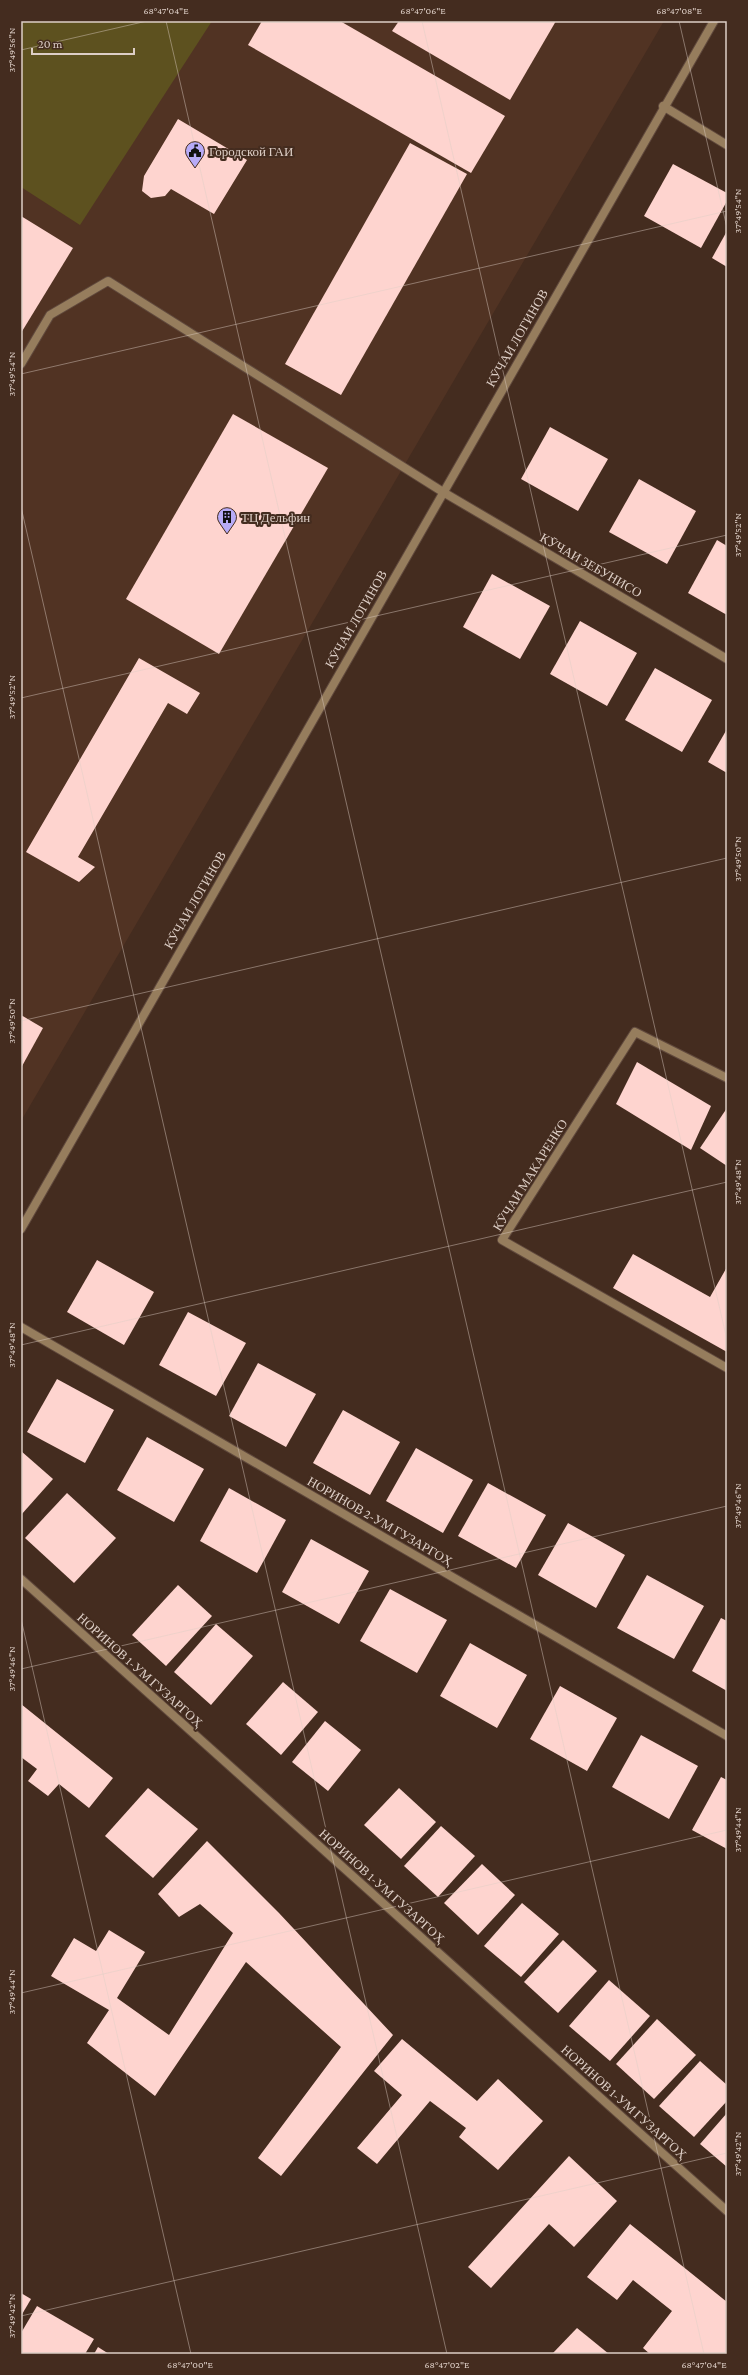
<svg xmlns="http://www.w3.org/2000/svg" width="748" height="2375" font-family="'Crimson Pro',serif">
<rect width="100%" height="100%" fill="#442c1f"/>
<polygon fill="#513323" points="21,21 664,21 21,1121"/>
<polygon fill="#5d511f" points="21,21 212,21 80,225 21,187"/>
<g fill="#fed4cf">
<polygon points="262,21 340,21 505,116 471,173 248,45"/>
<polygon points="399,21 556,21 510,100 392,31"/>
<polygon points="178,119 247,160 214,214 171,189 165,196 151,198 142,191 144,176"/>
<polygon points="410,143 467,174 341,395 285,364"/>
<polygon points="673,164 727,193 727,201 701,248 644,216"/>
<polygon points="21,216 73,248 21,333"/>
<polygon points="727,231 727,267 712,258"/>
<polygon points="233,414 328,468 219,654 126,599"/>
<polygon points="550,427 608,459 578,511 521,479"/>
<polygon points="639,479 696,511 667,564 609,532"/>
<polygon points="717,540 727,546 727,615 688,593"/>
<polygon points="492,574 550,606 520,659 463,627"/>
<polygon points="580,621 637,653 607,706 550,674"/>
<polygon points="139,658 200,693 187,714 168,703 78,857 95,867 79,882 26,852"/>
<polygon points="655,668 712,700 682,752 625,720"/>
<polygon points="727,729 727,773 708,762"/>
<polygon points="21,1015 43,1028 21,1068"/>
<polygon points="637,1062 711,1106 691,1150 616,1104"/>
<polygon points="727,1108 727,1166 700,1148"/>
<polygon points="633,1254 710,1297 727,1267 727,1352 613,1288"/>
<polygon points="97,1260 154,1292 124,1345 67,1312"/>
<polygon points="188,1312 246,1343 216,1396 159,1365"/>
<polygon points="258,1363 316,1394 286,1447 229,1416"/>
<polygon points="57,1379 114,1410 85,1463 27,1432"/>
<polygon points="343,1410 400,1442 370,1495 313,1463"/>
<polygon points="147,1437 204,1469 174,1522 117,1490"/>
<polygon points="416,1448 473,1480 443,1533 386,1501"/>
<polygon points="21,1451 53,1479 21,1515"/>
<polygon points="488,1483 546,1515 516,1568 458,1536"/>
<polygon points="229,1488 286,1520 257,1573 200,1541"/>
<polygon points="67,1493 116,1538 74,1583 25,1538"/>
<polygon points="568,1523 625,1555 596,1608 538,1575"/>
<polygon points="311,1539 369,1571 339,1624 282,1592"/>
<polygon points="647,1575 704,1606 674,1659 617,1628"/>
<polygon points="178,1585 212,1616 166,1666 132,1635"/>
<polygon points="390,1589 447,1620 417,1673 360,1641"/>
<polygon points="721,1618 727,1621 727,1691 692,1671"/>
<polygon points="216,1624 253,1656 211,1705 174,1672"/>
<polygon points="470,1643 527,1675 497,1728 440,1696"/>
<polygon points="283,1682 318,1712 281,1755 246,1724"/>
<polygon points="560,1686 617,1718 587,1771 530,1739"/>
<polygon points="21,1704 113,1778 89,1808 59,1784 48,1796 28,1781 37,1769 21,1757"/>
<polygon points="325,1721 361,1750 328,1791 292,1762"/>
<polygon points="641,1735 698,1766 669,1819 612,1787"/>
<polygon points="721,1777 727,1780 727,1849 692,1830"/>
<polygon points="148,1788 198,1829 153,1878 105,1836"/>
<polygon points="399,1788 436,1822 401,1859 364,1825"/>
<polygon points="441,1826 475,1856 438,1897 404,1866"/>
<polygon points="207,1841 279,1913 393,2035 281,2176 258,2158 341,2047 246,1962 155,2096 87,2043 109,2010 51,1976 74,1938 96,1951 109,1930 145,1952 117,1998 169,2035 233,1933 200,1904 179,1917 158,1894"/>
<polygon points="482,1864 515,1895 478,1935 444,1903"/>
<polygon points="522,1903 559,1934 521,1977 484,1946"/>
<polygon points="563,1940 597,1971 558,2013 524,1982"/>
<polygon points="609,1980 650,2016 610,2061 569,2026"/>
<polygon points="657,2019 696,2055 654,2099 616,2064"/>
<polygon points="402,2039 477,2101 498,2079 543,2121 498,2170 459,2137 466,2128 430,2101 377,2164 357,2148 402,2095 374,2071"/>
<polygon points="700,2061 727,2085 727,2101 694,2137 659,2106"/>
<polygon points="727,2113 727,2167 700,2144"/>
<polygon points="569,2156 617,2201 574,2247 549,2224 491,2288 468,2267"/>
<polygon points="630,2224 727,2302 727,2354 650,2354 643,2348 672,2311 633,2280 617,2300 587,2277"/>
<polygon points="21,2293 31,2299 21,2316"/>
<polygon points="37,2306 94,2339 85,2354 21,2354 21,2333"/>
<polygon points="577,2328 609,2354 552,2354"/>
<polygon points="98,2347 109,2354 94,2354"/>
</g>
<g fill="none" stroke-linecap="round" stroke-linejoin="round">
<g stroke="#60493d" stroke-width="10">
<polyline id="service" points="21,364 50,315 108,281 443,492"/>
</g>
<g stroke="#60493d" stroke-width="10">
<g id="minor">
<polyline points="663,106 727,145"/>
<polyline points="443,492 727,659"/>
<polyline points="727,1078 635,1032 502,1240 727,1368"/>
<polyline points="21,1229 714,21"/>
<polyline points="21,1327 727,1736"/>
</g>
</g>
<g stroke="#60493d" stroke-width="10">
<polyline id="tertiary" points="21,1579 727,2211"/>
</g>
<use href="#service" stroke="#967d5d" stroke-width="8"/>
<use href="#minor" stroke="#967d5d" stroke-width="8"/>
<use href="#tertiary" stroke="#967d5d" stroke-width="8"/>
</g>
<path fill="none" stroke="#ddcec6" stroke-width="1" stroke-opacity="0.45" d="M166,21l538,2333M422,21l305,1319M679,21l48,207M21,50l126,-29M21,374l706,-163M21,507l426,1847M21,698l706,-163M21,1021l706,-163M21,1345l706,-163M21,1619l170,735M21,1669l706,-163M21,1993l706,-163M21,2316l706,-163"/>
<defs>
<g id="civic-pin" transform="scale(1)"><path d="M0 17L-7.5 6A9.5 9.5 0 1 1 7.5 6Z" fill="#b7abf7" stroke="#442c1f"/><path d="M-.6-6.5H3V-4.5H.6V-3L4-1V1h2V6H-6V1h2V-1L-.6-3ZM-1.2 2.5V6h2.4V2.5Z" fill="#111"/></g>
<g id="building-pin" transform="scale(1)"><path d="M0 17L-7.5 6A9.5 9.5 0 1 1 7.5 6Z" fill="#b7abf7" stroke="#442c1f"/><path d="M-4-6H4V6H1V3H-1V6H-4ZM-2.5-4.3h1.7v1.8h-1.7ZM.8-4.3h1.7v1.8H.8ZM-2.5-1h1.7V.8h-1.7ZM.8-1h1.7V.8H.8Z" fill="#111"/></g>
</defs>
<g fill-rule="evenodd">
<use href="#civic-pin" x="195" y="151"/>
<use href="#building-pin" x="227" y="517"/>
</g>
<g text-anchor="middle" dominant-baseline="central" stroke-width="4" stroke-linejoin="round" paint-order="stroke">
<g font-size="13" fill="#ddcec6" stroke="#442c1f" text-anchor="start">
<text x="209" y="151">Городской ГАИ</text>
<text x="241" y="517">ТЦ Дельфин</text>
</g>
<g font-size="13" fill="#ddcec6" stroke="#442c1f">
<text transform="translate(517 338) rotate(-60)">КӮЧАИ ЛОГИНОВ</text>
<text transform="translate(591 565) rotate(30)">КӮЧАИ ЗЕБУНИСО</text>
<text transform="translate(356 619) rotate(-60)">КӮЧАИ ЛОГИНОВ</text>
<text transform="translate(195 900) rotate(-60)">КӮЧАИ ЛОГИНОВ</text>
<text transform="translate(530 1175) rotate(-58)">КӮЧАИ МАКАРЕНКО</text>
<text transform="translate(380 1521) rotate(30)">НОРИНОВ 2-УМ ГУЗАРГОҲ</text>
<text transform="translate(140 1670) rotate(42)">НОРИНОВ 1-УМ ГУЗАРГОҲ</text>
<text transform="translate(382 1886) rotate(42)">НОРИНОВ 1-УМ ГУЗАРГОҲ</text>
<text transform="translate(624 2102) rotate(42)">НОРИНОВ 1-УМ ГУЗАРГОҲ</text>
</g>
</g>
<rect width="748" height="2375" fill="none" stroke="#442c1f" stroke-width="44"/>
<path d="M32 48v6h102v-6" fill="none" stroke="#ddcec6" stroke-width="2"/>
<text x="38" y="48" font-size="12" fill="#ddcec6" stroke="#442c1f" stroke-width="3" paint-order="stroke">20 m</text>
<rect x="22" y="22" width="704" height="2331" fill="none" stroke="#ddcec6" stroke-width="1.5"/>
<g font-size="10" text-anchor="middle" fill="#ddcec6">
<text x="166" y="14">68°47'04"E</text>
<text x="423" y="14">68°47'06"E</text>
<text x="679" y="14">68°47'08"E</text>
<text transform="translate(11 50) rotate(-90)" y="4">37°49'56"N</text>
<text transform="translate(737 211) rotate(-90)" y="4">37°49'54"N</text>
<text transform="translate(11 374) rotate(-90)" y="4">37°49'54"N</text>
<text transform="translate(737 535) rotate(-90)" y="4">37°49'52"N</text>
<text transform="translate(11 697) rotate(-90)" y="4">37°49'52"N</text>
<text transform="translate(737 859) rotate(-90)" y="4">37°49'50"N</text>
<text transform="translate(11 1021) rotate(-90)" y="4">37°49'50"N</text>
<text transform="translate(737 1182) rotate(-90)" y="4">37°49'48"N</text>
<text transform="translate(11 1345) rotate(-90)" y="4">37°49'48"N</text>
<text transform="translate(737 1506) rotate(-90)" y="4">37°49'46"N</text>
<text transform="translate(11 1669) rotate(-90)" y="4">37°49'46"N</text>
<text transform="translate(737 1830) rotate(-90)" y="4">37°49'44"N</text>
<text transform="translate(11 1992) rotate(-90)" y="4">37°49'44"N</text>
<text transform="translate(737 2154) rotate(-90)" y="4">37°49'42"N</text>
<text transform="translate(11 2316) rotate(-90)" y="4">37°49'42"N</text>
<text x="190" y="2368">68°47'00"E</text>
<text x="447" y="2368">68°47'02"E</text>
<text x="704" y="2368">68°47'04"E</text>
</g>
</svg>
